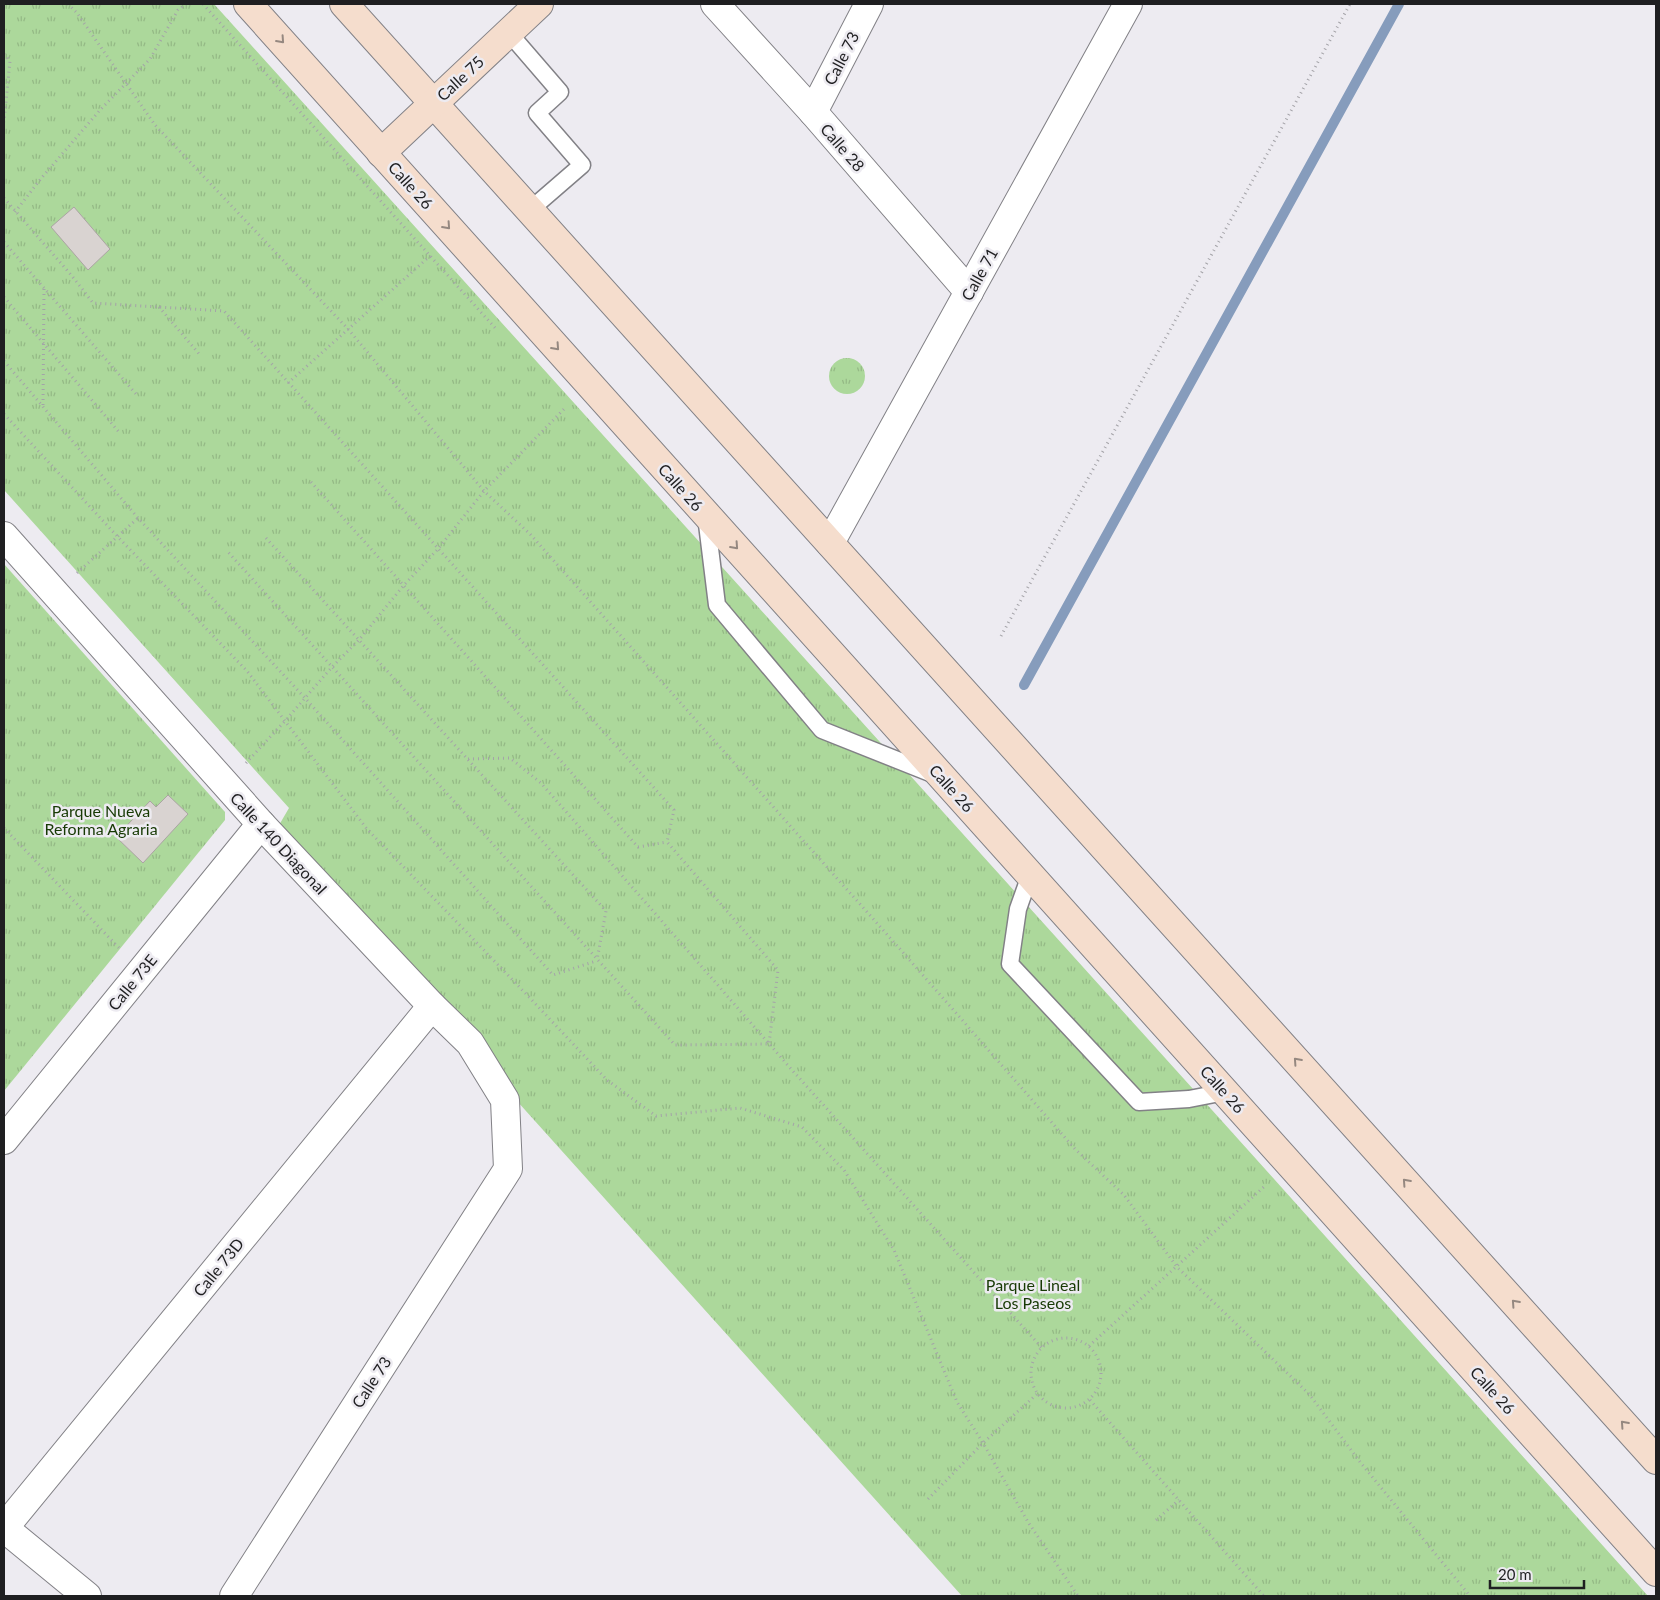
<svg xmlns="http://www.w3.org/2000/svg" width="1660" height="1600" font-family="Lato,sans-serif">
<defs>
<pattern id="park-tufts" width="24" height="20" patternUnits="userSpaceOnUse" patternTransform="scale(1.25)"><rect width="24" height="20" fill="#acd89b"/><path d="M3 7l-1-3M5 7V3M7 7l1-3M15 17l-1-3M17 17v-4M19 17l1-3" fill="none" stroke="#94b985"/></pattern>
</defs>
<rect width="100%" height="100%" fill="#edebf1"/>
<g fill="url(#park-tufts)">
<polygon points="4,4 214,4 1221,1120 1648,1596 962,1596 275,832 289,808 4,490"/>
<circle cx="847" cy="376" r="18"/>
<polygon points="4,564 225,812 225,820 4,1091"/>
</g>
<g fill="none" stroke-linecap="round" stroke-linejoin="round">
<polyline stroke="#869cbc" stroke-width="10" points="1024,685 1399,4"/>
</g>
<g fill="#d9d3d1" stroke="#aba4a3">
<polygon points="74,207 110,249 88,270 51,227"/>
<polygon points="168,795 188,814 143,863 116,837 150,801 156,807"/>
</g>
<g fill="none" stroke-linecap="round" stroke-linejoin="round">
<g stroke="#828186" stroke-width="19">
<g id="lane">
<polyline points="509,33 560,92 537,113 582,165 530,210"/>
<polyline points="706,516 717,605 822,730 935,775"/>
<polyline points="1030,875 1018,909 1010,964 1139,1102 1189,1099 1225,1092"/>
</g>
</g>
<g stroke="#828186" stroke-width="30">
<g id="street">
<polyline points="715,4 813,112 969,292"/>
<polyline points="813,112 869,4"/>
<polyline points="4,536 261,824 432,1006 470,1043 505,1100 508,1169 234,1596"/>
<polyline points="830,543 1128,4"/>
<polyline points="4,1140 261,824"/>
<polyline points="4,1528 432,1006"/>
<polyline points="4,1528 87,1596"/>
</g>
</g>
<g stroke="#828186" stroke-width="30">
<g id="secondary">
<polyline points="248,4 1656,1572"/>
<polyline points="344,4 1656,1460"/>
<polyline points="381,153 539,4"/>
</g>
</g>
<g stroke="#a4a3a8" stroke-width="3" stroke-dasharray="1 4" stroke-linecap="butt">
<polyline points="68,4 77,13 155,125 348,329 484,491 530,534 900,949 1075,1149 1124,1195 1177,1267 1309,1394 1360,1462 1470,1596"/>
<polyline points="203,4 497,330"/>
<polyline points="4,54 10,61 4,122"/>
<polyline points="4,198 72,276 93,303 224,311 674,810 667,842 778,970 769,1044 675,1045 228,552"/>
<polyline points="15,212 39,181 100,110 150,59 178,10 186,4"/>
<polyline points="4,242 136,394"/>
<polyline points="4,297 119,432"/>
<polyline points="159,307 200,355"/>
<polyline points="4,361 138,518 305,698 553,975 596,961"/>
<polyline points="288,383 430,256"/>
<polyline points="43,405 44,289"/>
<polyline points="4,414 117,536 247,671 367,829 529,997 607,1080 656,1116 740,1108 802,1127 844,1170 894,1250 957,1402 983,1443 1028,1522 1078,1596"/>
<polyline points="311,482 638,847 667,842"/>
<polyline points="266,538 606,911 597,960"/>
<polyline points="77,573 138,518"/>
<polyline points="1001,636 1350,4"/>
<polyline points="468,759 510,758 541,783 792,1070 1042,1348"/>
<polyline points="246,763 285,721 332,667 359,640 404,585 438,549 484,491 566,407"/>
<polyline points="4,828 121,950"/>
<circle cx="1066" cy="1373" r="35"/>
<polyline points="1089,1346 1266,1185"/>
<polyline points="1090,1400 1264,1596"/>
<polyline points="928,1499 983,1443 1037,1394"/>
<polyline points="1156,1520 1179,1500"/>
</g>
<use href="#lane" stroke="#fff" stroke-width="16"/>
<use href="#street" stroke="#fff" stroke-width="28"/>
<use href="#secondary" stroke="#f5ddcd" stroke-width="28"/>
</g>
<defs><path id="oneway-chevron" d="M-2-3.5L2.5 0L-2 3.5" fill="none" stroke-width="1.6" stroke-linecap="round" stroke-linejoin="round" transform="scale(1.25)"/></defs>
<g stroke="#958880">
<use href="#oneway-chevron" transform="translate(281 40) rotate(48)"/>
<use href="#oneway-chevron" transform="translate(447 226) rotate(48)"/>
<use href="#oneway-chevron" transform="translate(556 347) rotate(48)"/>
<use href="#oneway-chevron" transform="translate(735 546) rotate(48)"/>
<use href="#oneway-chevron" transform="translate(1297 1061) rotate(-132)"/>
<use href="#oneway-chevron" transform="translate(1406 1182) rotate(-132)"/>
<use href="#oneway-chevron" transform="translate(1515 1303) rotate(-132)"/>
<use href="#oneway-chevron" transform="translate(1624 1424) rotate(-132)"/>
</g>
<g text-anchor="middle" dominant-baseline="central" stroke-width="5" stroke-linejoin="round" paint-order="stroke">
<g font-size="16" fill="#1f1f21" stroke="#edebf1">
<text transform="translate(841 58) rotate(-63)">Calle 73</text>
<text transform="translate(460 78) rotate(-43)">Calle 75</text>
<text transform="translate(843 147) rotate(49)">Calle 28</text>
<text transform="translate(411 185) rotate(48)">Calle 26</text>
<text transform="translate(979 274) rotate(-61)">Calle 71</text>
<text transform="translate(681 487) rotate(48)">Calle 26</text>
<text transform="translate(952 788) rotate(48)">Calle 26</text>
<text transform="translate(279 843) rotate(47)">Calle 140 Diagonal</text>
<text transform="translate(132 982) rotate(-51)">Calle 73E</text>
<text transform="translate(1223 1089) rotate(48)">Calle 26</text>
<text transform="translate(218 1267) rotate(-51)">Calle 73D</text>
<text transform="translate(371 1382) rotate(-57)">Calle 73</text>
<text transform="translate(1493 1390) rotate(48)">Calle 26</text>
</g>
<g font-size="16" fill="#173a04" stroke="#edebf1">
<text x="101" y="810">Parque Nueva<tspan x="101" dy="18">Reforma Agraria</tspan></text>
<text x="1033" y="1284">Parque Lineal<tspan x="1033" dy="18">Los Paseos</tspan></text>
</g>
</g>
<rect width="1660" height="1600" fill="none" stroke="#1f1f21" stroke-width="10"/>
<path d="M1490 1580v8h94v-8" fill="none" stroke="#1f1f21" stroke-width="2.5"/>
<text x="1498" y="1580" font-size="15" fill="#1f1f21" stroke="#edebf1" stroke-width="4" paint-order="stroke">20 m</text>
</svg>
